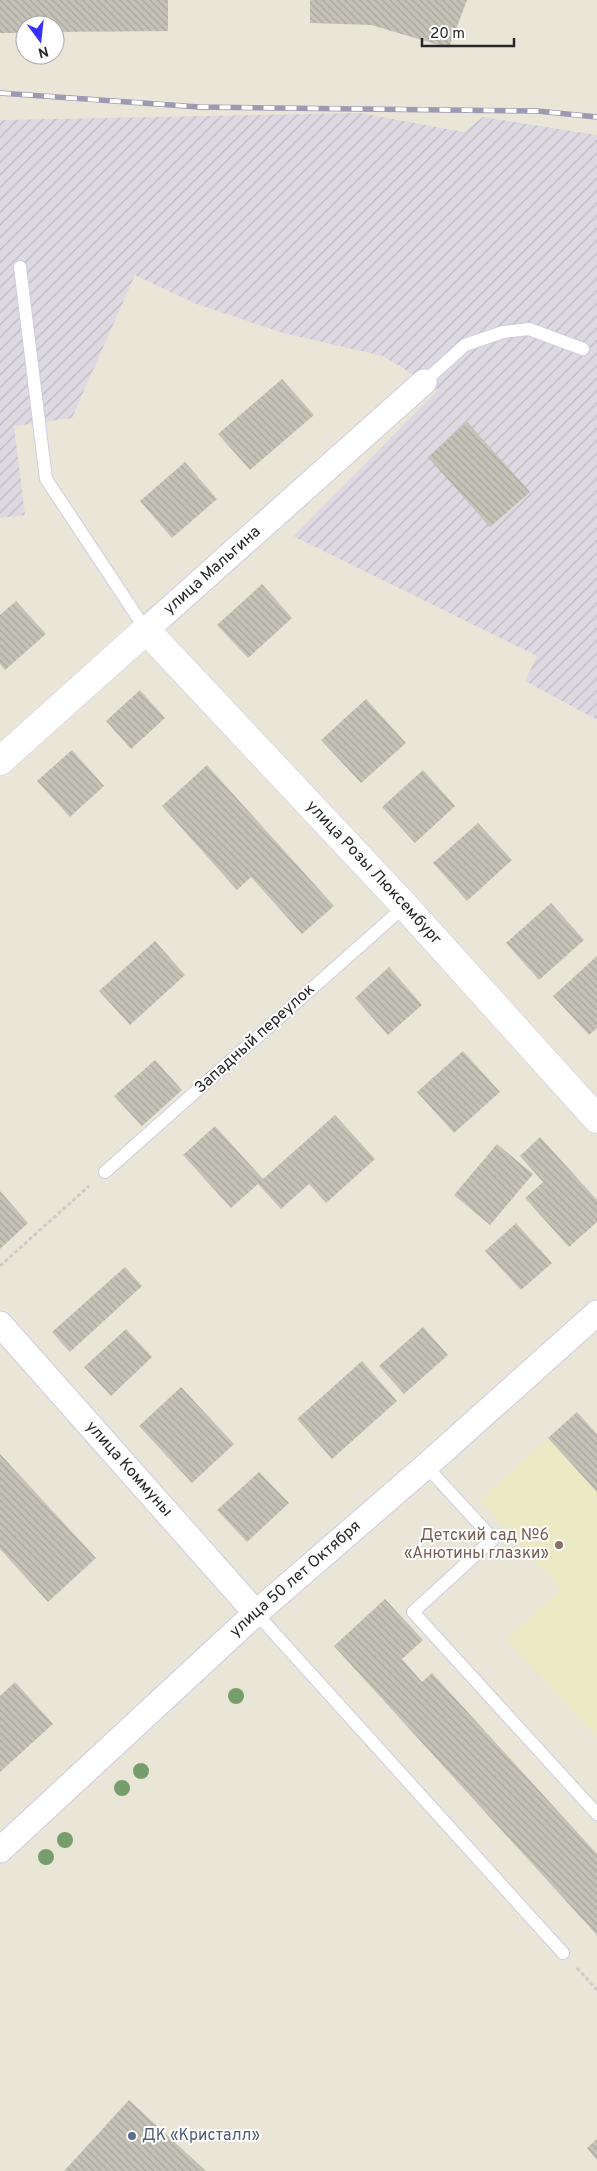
<svg xmlns="http://www.w3.org/2000/svg" width="597" height="2171" font-family="Overpass,sans-serif">
<defs>
<pattern id="industrial-furrows" width="10" height="10" patternUnits="userSpaceOnUse" patternTransform="scale(1.25)"><rect width="10" height="10" fill="#ddd9e2"/><path d="M-1 1l2-2M0 10L10 0M9 11l2-2" fill="none" stroke="#bebac2"/></pattern>
<pattern id="building-back-hatch" width="6" height="6" patternUnits="userSpaceOnUse" patternTransform="scale(1.25)"><rect width="6" height="6" fill="#c5c2b7"/><path d="M-1 5l2 2M0 0l6 6M5-1l2 2" fill="none" stroke="#a9a79d"/></pattern>
</defs>
<rect width="100%" height="100%" fill="#eae6d7"/>
<polygon fill="url(#industrial-furrows)" points="360,113 464,132 483,117 597,135 597,720 525,681 537,656 293,536 438,390 383,356 283,333 194,303 135,275 72,418 14,426 25,515 0,518 0,120"/>
<polygon fill="#ede9c5" points="548,1438 597,1492 597,1738 507,1639 561,1589 480,1500"/>
<g fill="url(#building-back-hatch)">
<polygon points="0,0 168,0 168,31 55,32 55,25 25,25 25,33 0,33"/>
<polygon points="310,0 467,0 449,48 371,25 310,23"/>
<polygon points="282,379 314,415 250,470 218,434"/>
<polygon points="467,422 530,492 490,527 428,457"/>
<polygon points="185,462 217,499 172,538 140,501"/>
<polygon points="262,584 292,618 248,658 217,625"/>
<polygon points="16,601 46,634 5,670 0,664 0,615"/>
<polygon points="140,690 165,718 131,749 106,721"/>
<polygon points="366,699 406,743 361,783 321,740"/>
<polygon points="72,750 104,786 70,817 37,781"/>
<polygon points="207,765 334,906 302,934 251,877 237,890 162,806"/>
<polygon points="423,770 455,806 415,843 382,807"/>
<polygon points="478,823 512,860 467,901 433,863"/>
<polygon points="551,903 584,940 539,980 506,943"/>
<polygon points="155,941 185,975 130,1025 99,991"/>
<polygon points="597,956 597,1028 589,1035 553,996"/>
<polygon points="389,967 422,1005 388,1035 355,998"/>
<polygon points="463,1051 500,1092 454,1133 417,1092"/>
<polygon points="155,1060 182,1090 142,1126 114,1096"/>
<polygon points="335,1115 375,1159 326,1203 309,1184 281,1209 258,1184 231,1208 183,1155 215,1126 263,1179"/>
<polygon points="540,1137 597,1200 597,1222 569,1247 525,1198 543,1182 520,1156"/>
<polygon points="497,1144 533,1174 490,1225 454,1195"/>
<polygon points="0,1191 28,1223 0,1249"/>
<polygon points="516,1223 552,1263 521,1290 485,1251"/>
<polygon points="125,1267 142,1286 70,1352 52,1332"/>
<polygon points="423,1327 448,1355 404,1394 379,1366"/>
<polygon points="126,1329 152,1357 111,1396 84,1367"/>
<polygon points="362,1361 397,1401 332,1459 297,1419"/>
<polygon points="181,1387 234,1444 192,1483 139,1426"/>
<polygon points="577,1412 597,1434 597,1492 548,1438"/>
<polygon points="0,1454 96,1558 48,1602 0,1549"/>
<polygon points="259,1472 289,1503 247,1542 217,1510"/>
<polygon points="385,1599 423,1640 402,1659 422,1682 432,1673 597,1854 597,1935 334,1646"/>
<polygon points="15,1682 53,1724 0,1772 0,1696"/>
<polygon points="129,2100 206,2171 64,2171"/>
<polygon points="597,2139 597,2160 587,2148"/>
</g>
<g fill="none" stroke-linecap="round" stroke-linejoin="round">
<g stroke="#cdcde1" stroke-width="14">
<g id="lane">
<polyline points="20,267 46,479 146,630"/>
<polyline points="424,382 465,345 503,332 529,329 583,349"/>
<polyline points="105,1172 405,906"/>
<polyline points="426,1466 493,1539 413,1612 597,1814"/>
<polyline points="256,1613 563,1953"/>
</g>
</g>
<g stroke="#cdcde1" stroke-width="27">
<g id="street">
<path id="s1" d="M146,630l278,-248"/>
<path id="s2" d="M0,1324l256,289"/>
<path id="s3" d="M0,1850l256,-237 170,-147 171,-153"/>
</g>
</g>
<g stroke="#cdcde1" stroke-width="29">
<g id="secondary">
<path id="s4" d="M0,761l146,-131 259,276 192,213"/>
</g>
</g>
<g stroke="#cbcbcb" stroke-width="3" stroke-dasharray="4 2.5" stroke-linecap="butt">
<polyline points="0,1266 89,1186"/>
<polyline points="577,1968 597,1990"/>
</g>
<use href="#lane" stroke="#fff" stroke-width="12"/>
<use href="#street" stroke="#fff" stroke-width="25"/>
<use href="#secondary" stroke="#fff" stroke-width="28"/>
<g stroke="#9c9ab2" stroke-width="5.5">
<polyline id="rail" points="0,93 199,107 537,111 597,117"/>
</g>
<use href="#rail" stroke="#fff" stroke-width="4" stroke-dasharray="11" stroke-linecap="butt"/>
</g>
<g fill="#769e6d">
<circle cx="236" cy="1696" r="8"/>
<circle cx="141" cy="1771" r="8"/>
<circle cx="122" cy="1788" r="8"/>
<circle cx="65" cy="1840" r="8"/>
<circle cx="46" cy="1857" r="8"/>
</g>
<circle fill="#8d6e63" stroke="#fff" stroke-width="2" cx="559" cy="1545" r="5"/>
<circle fill="#5c6f8a" stroke="#fff" stroke-width="2" cx="132" cy="2136" r="5"/>
<g text-anchor="middle" dominant-baseline="central" stroke-width="4" stroke-linejoin="round" paint-order="stroke">
<g font-size="16" fill="#272727" stroke="#fff">
<text stroke="none"><textPath href="#s1" startOffset="89">улица Мальгина</textPath></text>
<text stroke="none"><textPath href="#s4" startOffset="529">улица Розы Люксембург</textPath></text>
<text transform="translate(255 1039) rotate(-42)">Западный переулок</text>
<text stroke="none"><textPath href="#s2" startOffset="194">улица Коммуны</textPath></text>
<text stroke="none"><textPath href="#s3" startOffset="401">улица 50 лет Октября</textPath></text>
</g>
<g font-size="16" fill="#785e54" stroke="#fff" text-anchor="end">
<text x="549" y="1536">Детский сад №6<tspan x="549" dy="18">«Анютины глазки»</tspan></text>
</g>
<g font-size="16" fill="#4e5e75" stroke="#fff" text-anchor="start">
<text x="142" y="2136">ДК «Кристалл»</text>
</g>
</g>
<g transform="translate(40 40) rotate(165)"><circle r="24" fill="#ffffff" stroke="#a9a9a9"/>
<path d="M0-4L9 19L0 12L-9 19Z" fill="#3430ff"/>
<text y="-8" font-size="14" font-weight="bold" text-anchor="middle" fill="#272727">N</text>
</g>
<path d="M422 38v8h92v-8" fill="none" stroke="#272727" stroke-width="2.5"/>
<text x="430" y="38" font-size="15" fill="#272727" stroke="#ffffff" stroke-width="4" paint-order="stroke">20 m</text>
</svg>
